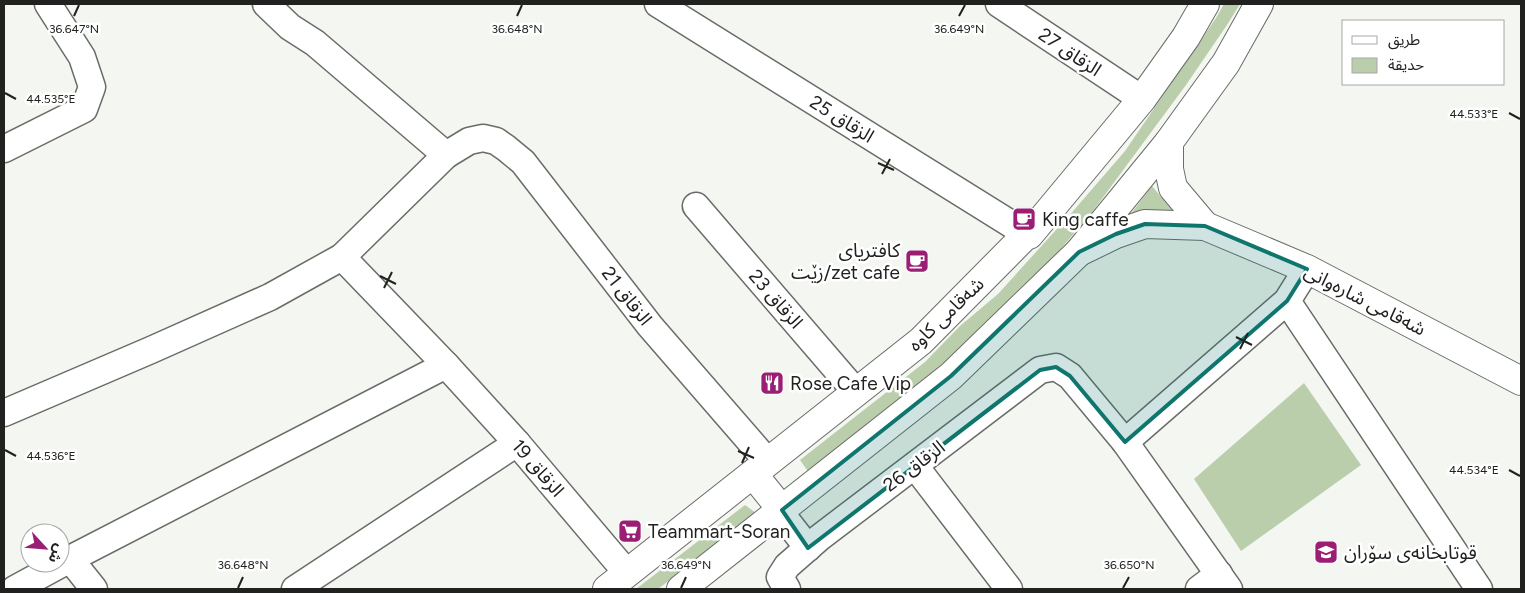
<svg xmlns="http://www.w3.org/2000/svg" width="1525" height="593" font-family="Figtree,'Noto Sans Arabic',sans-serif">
<rect width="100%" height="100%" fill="#f4f7f1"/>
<g fill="#bbceac">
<polygon points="1224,4 1240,4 1227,25 1186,85 1090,215 1052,259 970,339 932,373 809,473 800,460 925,362 960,326 998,294 1074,210 1125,151 1216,18"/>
<polygon points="1152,186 1176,215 1130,215"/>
<polygon points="1304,383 1361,465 1241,551 1194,479"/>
<polygon points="745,505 756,513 658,589 636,589"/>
</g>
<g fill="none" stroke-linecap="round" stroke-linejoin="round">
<g stroke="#696c67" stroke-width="29">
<g id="minor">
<polyline points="266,4 290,27 315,43 446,155"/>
<polyline points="658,4 1027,234"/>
<polyline points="999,4 1142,99"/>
<polyline points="4,149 84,109 92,87 82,57 48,4"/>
<polyline points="696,206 856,392"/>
<polyline points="342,257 446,365 517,443 627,573"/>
<polyline points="1287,301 1479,589"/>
<polyline points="4,413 151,350 270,297 342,257 446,155 469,141 483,138 496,141 506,148 523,162 650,326 768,462"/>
<polyline points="1125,442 1287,301 1307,269"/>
<polyline points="915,466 1009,589"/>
<polyline points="780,512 808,548"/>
<polyline points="70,559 94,589"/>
<polyline points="15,589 70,559 446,365"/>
<polyline points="295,589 517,443"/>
<polyline points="787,589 780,577 787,566 819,538 1040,370 1056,367 1070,376 1125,442 1229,589"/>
<polyline points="1199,589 1219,574"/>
</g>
</g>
<g stroke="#696c67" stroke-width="30">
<g id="tertiary">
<polyline points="1169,142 1169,169 1173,188 1205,226"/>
<polyline points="1079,252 1116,234 1145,224 1205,226 1307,269 1521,381"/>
</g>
</g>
<g stroke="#696c67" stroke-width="30">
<g id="primary">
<polyline points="753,474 782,510"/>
<polyline points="607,589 921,341 1027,234 1029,235 1142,99 1186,37 1205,4"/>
<polyline points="681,589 951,376 1079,252 1169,142 1226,63 1259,4"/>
</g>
</g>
<use href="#minor" stroke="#fff" stroke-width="26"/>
<use href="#tertiary" stroke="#fff" stroke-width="28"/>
<use href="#primary" stroke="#fff" stroke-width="28"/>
</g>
<path fill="#0f766e" fill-opacity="0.2" stroke="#0f766e" stroke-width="4" stroke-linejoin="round" d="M1145,224l60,2 102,43 -20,32 -162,141 -55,-66 -14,-9 -16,3 -232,178 -26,-38 169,-134 128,-124 37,-18z"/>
<path fill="none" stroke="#212220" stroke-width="2" d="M74,16l5,-11M517,16l5,-11M959,16l6,-11M5,93l11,6M1509,113l11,6M878,163l16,7M882,174l8,-15M380,276l16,8M384,288l8,-16M1236,337l16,8M1240,349l8,-16M5,450l11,6M738,451l16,7M742,463l7,-16M1509,470l11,6M238,588l5,-11M681,588l5,-11M1123,588l6,-11"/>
<defs>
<g id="cafe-square" transform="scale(1.25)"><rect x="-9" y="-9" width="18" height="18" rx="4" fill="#9b1e75" stroke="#fff"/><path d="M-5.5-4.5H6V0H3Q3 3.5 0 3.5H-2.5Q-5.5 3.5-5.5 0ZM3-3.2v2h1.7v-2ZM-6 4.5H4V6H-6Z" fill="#fff"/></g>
<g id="restaurant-square" transform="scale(1.25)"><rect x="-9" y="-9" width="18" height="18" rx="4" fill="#9b1e75" stroke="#fff"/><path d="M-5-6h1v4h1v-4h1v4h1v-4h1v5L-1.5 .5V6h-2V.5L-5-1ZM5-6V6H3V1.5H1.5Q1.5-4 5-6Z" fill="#fff"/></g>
<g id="supermarket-square" transform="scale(1.25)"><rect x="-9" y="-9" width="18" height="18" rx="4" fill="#9b1e75" stroke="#fff"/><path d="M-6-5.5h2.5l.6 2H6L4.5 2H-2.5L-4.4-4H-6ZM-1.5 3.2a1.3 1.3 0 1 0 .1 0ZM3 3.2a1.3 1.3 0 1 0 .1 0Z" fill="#fff"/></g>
<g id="school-square" transform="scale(1.25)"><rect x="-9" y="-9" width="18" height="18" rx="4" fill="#9b1e75" stroke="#fff"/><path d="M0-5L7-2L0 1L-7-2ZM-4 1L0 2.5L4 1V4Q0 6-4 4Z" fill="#fff"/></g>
</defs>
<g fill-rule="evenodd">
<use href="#cafe-square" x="1024" y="219"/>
<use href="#cafe-square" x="917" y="261"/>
<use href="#restaurant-square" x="772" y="383"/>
<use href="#supermarket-square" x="630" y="531"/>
<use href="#school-square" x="1326" y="552"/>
</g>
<g text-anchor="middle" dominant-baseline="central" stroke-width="5" stroke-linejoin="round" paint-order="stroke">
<g font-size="19" fill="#212220" stroke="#fff">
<text transform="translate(1070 52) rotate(34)">الزقاق 27</text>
<text transform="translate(842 119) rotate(32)">الزقاق 25</text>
<text transform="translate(627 296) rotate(52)">الزقاق 21</text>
<text transform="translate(776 299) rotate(49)">الزقاق 23</text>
<text transform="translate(1365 300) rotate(27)">شەقامی شارەوانی</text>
<text transform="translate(946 314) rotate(-44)">شەقامی کاوە</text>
<text transform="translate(914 466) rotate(-37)">الزقاق 26</text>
<text transform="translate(538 468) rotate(49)">الزقاق 19</text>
</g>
<g font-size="19" fill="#212220" stroke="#fff" text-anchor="start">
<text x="1042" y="219">King caffe</text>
<text x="900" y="250" text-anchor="end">کافتریای<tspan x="900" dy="22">زێت/zet cafe</tspan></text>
<text x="790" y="383">Rose Cafe Vip</text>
<text x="648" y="531">Teammart-Soran</text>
<text x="1344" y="552">قوتابخانەی سۆران</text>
</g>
</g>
<g font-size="12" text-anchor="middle" fill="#212220" stroke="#fff" stroke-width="5" stroke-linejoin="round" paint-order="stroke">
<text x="517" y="33">36.648°N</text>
<text x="74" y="33">36.647°N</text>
<text x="959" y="33">36.649°N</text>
<text x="51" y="103">44.535°E</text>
<text x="1474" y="118">44.533°E</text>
<text x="51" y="460">44.536°E</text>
<text x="1474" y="474">44.534°E</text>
<text x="243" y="569">36.648°N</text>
<text x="686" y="569">36.649°N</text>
<text x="1129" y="569">36.650°N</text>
</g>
<rect width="1525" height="593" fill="none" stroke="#212220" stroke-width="10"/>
<rect x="1342" y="20" width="162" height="65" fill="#ffffff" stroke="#a6a7a6"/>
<rect x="1352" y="36" width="25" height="8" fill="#ffffff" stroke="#a6a7a6"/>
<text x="1388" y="45" font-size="15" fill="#212220">طريق</text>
<rect x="1352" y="58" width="25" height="15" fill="#bbceac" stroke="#a6a7a6"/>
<text x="1388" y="70" font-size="15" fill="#212220">حديقة</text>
<g transform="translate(45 548) rotate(116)"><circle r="24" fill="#ffffff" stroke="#a6a7a6"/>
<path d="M0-4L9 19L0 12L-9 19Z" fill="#9b1e75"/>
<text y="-8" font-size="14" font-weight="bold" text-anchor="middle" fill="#212220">ش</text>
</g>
</svg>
